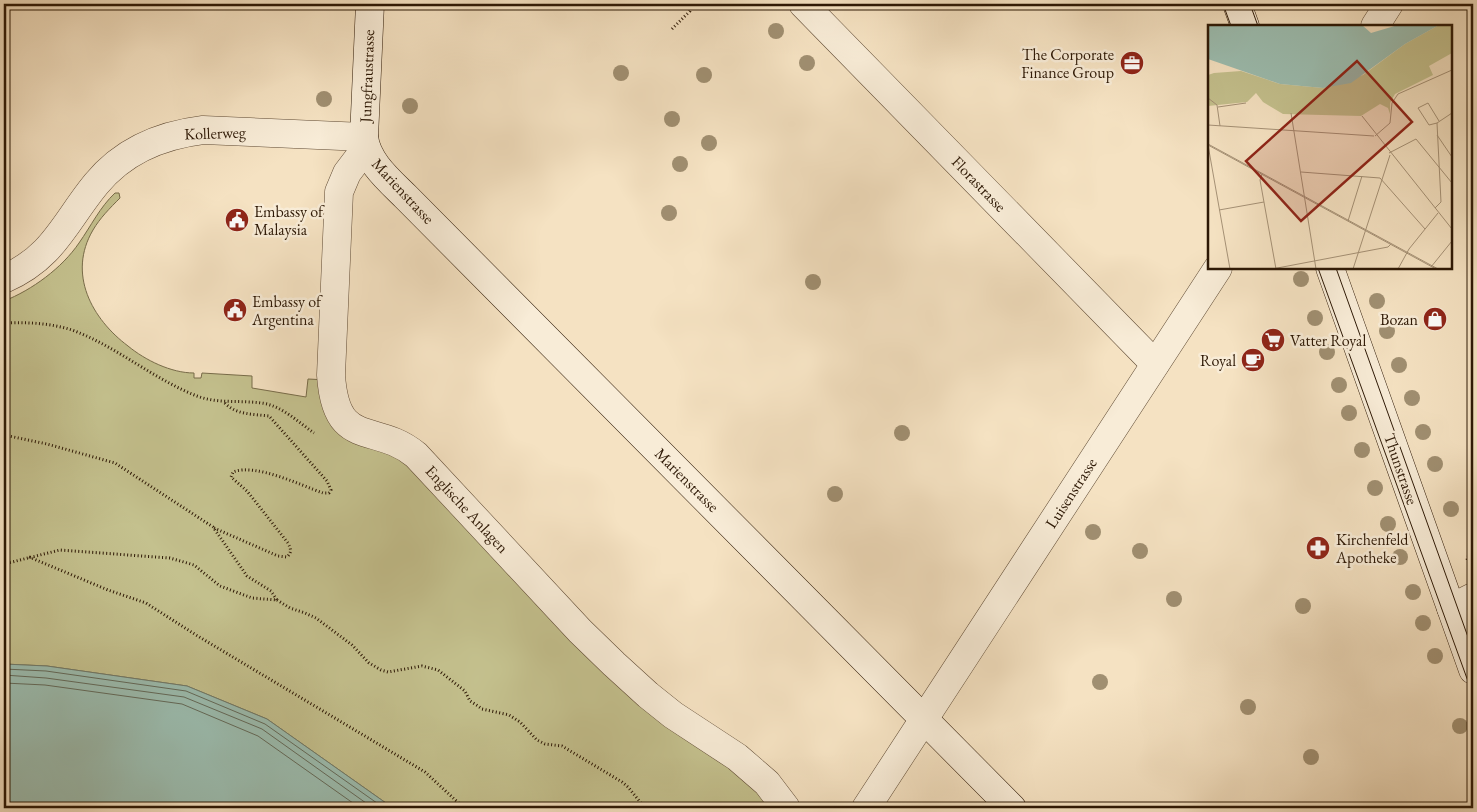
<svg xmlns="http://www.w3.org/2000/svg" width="1477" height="812" font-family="'EB Garamond',serif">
<rect width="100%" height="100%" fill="#f5e2c2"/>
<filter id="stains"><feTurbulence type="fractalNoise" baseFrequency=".004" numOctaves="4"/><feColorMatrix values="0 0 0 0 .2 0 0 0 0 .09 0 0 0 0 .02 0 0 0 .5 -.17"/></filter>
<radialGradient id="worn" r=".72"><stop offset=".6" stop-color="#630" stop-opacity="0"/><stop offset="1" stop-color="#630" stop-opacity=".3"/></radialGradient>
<path fill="#c4c18e" stroke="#786c4a" d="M115,193h4l1,5c-10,10 -20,20 -27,32 -26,44 -1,89 35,116 17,14 43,27 66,27v5h7l1,-5 50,3v12l54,9 2,-18 20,1 4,25 76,44 327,313 44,46h-386l-126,-89 -80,-33 -140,-20 -43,-2v-363c28,-11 58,-33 75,-58 12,-17 21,-36 36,-50z"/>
<polygon fill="#9cbeb1" stroke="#707c6c" points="4,664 47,666 187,686 267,719 393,808 4,808"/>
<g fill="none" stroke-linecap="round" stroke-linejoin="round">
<g stroke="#646b5b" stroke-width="1">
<polyline points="4,669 46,671 186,691 265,724 384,808"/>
<polyline points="4,675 46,678 184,697 262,729 373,808"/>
<polyline points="4,683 45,685 182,704 258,736 360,808"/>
</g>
<g stroke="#5f4a34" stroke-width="29">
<g id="street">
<polyline points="803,4 1155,364"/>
<polyline points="1375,26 1389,4"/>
<path d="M366,148l-19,25 -8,19 -8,183c5,76 44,46 85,80l164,176 34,33 34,31 25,20 64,42 30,26 19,25"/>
<path d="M4,279c50,-22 60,-56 92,-95 27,-33 66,-49 107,-54l161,7"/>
<polyline points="1451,608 1473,597"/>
<polyline points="866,808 1218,268"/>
</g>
</g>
<g stroke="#2d1805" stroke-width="29">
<g id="secondary">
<path d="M370,4l-6,133c3,25 25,43 42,60l606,611"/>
<polyline points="1237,4 1245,26"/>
<polyline points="1330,268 1473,670"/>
</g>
</g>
<g stroke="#2d1805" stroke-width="3" stroke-dasharray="1 2.5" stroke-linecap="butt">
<polyline points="672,29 690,11 692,4"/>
<path d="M4,323c22,-1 46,0 68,7 44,16 81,49 125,66 21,8 43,4 64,7 20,2 37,19 53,30"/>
<polyline points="4,435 47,444 115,463 213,527 247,576 271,591 277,600 252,598 220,586 194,565 170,558 60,550 4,564"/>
<path d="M214,528l64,28 9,1c5,-5 4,-8 1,-14l-41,-52 -16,-14 2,-5c23,-9 67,13 90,21h6l2,-3 -4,-9 -58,-65c-16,-2 -34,-1 -45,-14"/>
<polyline points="29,557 108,590 146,603 196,635 425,772 464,808"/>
<polyline points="1467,560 1473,543"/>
<polyline points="277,600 290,608 305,613 316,618 352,645 369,663 381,670 388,672 422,666 438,670 465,691 470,701 478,706 482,709 509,715 520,722 537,740 545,744 562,746 622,782 628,787 645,808"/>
</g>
<use href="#street" stroke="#f8ecd7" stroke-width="28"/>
<use href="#secondary" stroke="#f8ecd7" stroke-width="28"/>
<g stroke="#2d1805" stroke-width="1">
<polyline points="1223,4 1231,26"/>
<polyline points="1250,4 1258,26"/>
<polyline points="1318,268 1473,695"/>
<polyline points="1336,268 1473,651"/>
</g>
</g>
<g fill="#a08f71">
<circle cx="776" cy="31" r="8"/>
<circle cx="807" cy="63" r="8"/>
<circle cx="621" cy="73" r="8"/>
<circle cx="704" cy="75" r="8"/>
<circle cx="324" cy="99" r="8"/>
<circle cx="410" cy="106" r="8"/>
<circle cx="672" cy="119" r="8"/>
<circle cx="709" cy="143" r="8"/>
<circle cx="680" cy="164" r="8"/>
<circle cx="669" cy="213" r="8"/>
<circle cx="1301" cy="279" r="8"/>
<circle cx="813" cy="282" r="8"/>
<circle cx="1377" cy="301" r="8"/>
<circle cx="1315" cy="318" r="8"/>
<circle cx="1387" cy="331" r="8"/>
<circle cx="1327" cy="352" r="8"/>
<circle cx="1399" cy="365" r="8"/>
<circle cx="1339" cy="385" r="8"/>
<circle cx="1412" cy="398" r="8"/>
<circle cx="1349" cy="413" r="8"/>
<circle cx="1423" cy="432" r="8"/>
<circle cx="902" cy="433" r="8"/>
<circle cx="1362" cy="450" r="8"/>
<circle cx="1435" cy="464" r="8"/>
<circle cx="1375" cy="488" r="8"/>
<circle cx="835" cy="494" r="8"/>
<circle cx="1451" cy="509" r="8"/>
<circle cx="1388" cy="524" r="8"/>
<circle cx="1093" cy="532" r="8"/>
<circle cx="1140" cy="551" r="8"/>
<circle cx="1400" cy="557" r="8"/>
<circle cx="1413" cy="592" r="8"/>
<circle cx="1174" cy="599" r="8"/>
<circle cx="1303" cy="606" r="8"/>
<circle cx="1423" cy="623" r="8"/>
<circle cx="1435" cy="656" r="8"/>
<circle cx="1100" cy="682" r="8"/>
<circle cx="1248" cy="707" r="8"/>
<circle cx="1460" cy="726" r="8"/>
<circle cx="1311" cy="757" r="8"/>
</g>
<defs>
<g id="office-disc" transform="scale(1.25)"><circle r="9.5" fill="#8f2418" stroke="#f8ecd7"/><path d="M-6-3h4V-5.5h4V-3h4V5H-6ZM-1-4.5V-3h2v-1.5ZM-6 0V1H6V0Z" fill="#fff"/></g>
<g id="civic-disc" transform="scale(1.25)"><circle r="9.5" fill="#8f2418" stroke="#f8ecd7"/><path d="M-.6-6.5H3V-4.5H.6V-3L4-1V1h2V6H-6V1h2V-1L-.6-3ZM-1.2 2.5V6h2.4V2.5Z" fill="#fff"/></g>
<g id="shop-disc" transform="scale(1.25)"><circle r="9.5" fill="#8f2418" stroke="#f8ecd7"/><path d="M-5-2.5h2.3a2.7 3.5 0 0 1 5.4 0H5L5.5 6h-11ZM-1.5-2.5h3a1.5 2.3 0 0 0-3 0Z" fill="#fff"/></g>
<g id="supermarket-disc" transform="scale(1.25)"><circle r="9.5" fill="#8f2418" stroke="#f8ecd7"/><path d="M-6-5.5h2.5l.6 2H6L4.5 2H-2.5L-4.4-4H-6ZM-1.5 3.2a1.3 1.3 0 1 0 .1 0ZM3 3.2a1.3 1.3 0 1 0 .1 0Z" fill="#fff"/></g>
<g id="cafe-disc" transform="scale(1.25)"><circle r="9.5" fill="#8f2418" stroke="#f8ecd7"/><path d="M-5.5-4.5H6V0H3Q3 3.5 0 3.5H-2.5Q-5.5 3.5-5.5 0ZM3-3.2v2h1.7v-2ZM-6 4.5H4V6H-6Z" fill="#fff"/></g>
<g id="pharmacy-disc" transform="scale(1.25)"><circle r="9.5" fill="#8f2418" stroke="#f8ecd7"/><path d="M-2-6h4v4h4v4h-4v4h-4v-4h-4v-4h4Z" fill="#fff"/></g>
</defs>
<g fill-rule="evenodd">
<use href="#office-disc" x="1132" y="63"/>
<use href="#civic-disc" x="237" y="220"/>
<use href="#civic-disc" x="235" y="310"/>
<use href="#shop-disc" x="1435" y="319"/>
<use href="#supermarket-disc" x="1273" y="340"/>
<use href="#cafe-disc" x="1253" y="360"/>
<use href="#pharmacy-disc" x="1318" y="548"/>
</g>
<g text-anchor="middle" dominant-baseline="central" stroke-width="5" stroke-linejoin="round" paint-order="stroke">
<g font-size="16" fill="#2d1805" stroke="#f8ecd7" text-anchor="start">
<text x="1114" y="54" text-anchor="end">The Corporate<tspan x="1114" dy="18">Finance Group</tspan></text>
<text x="254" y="211">Embassy of<tspan x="254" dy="18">Malaysia</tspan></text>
<text x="252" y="301">Embassy of<tspan x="252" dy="18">Argentina</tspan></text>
<text x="1418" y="319" text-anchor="end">Bozan</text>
<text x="1290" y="340">Vatter Royal</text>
<text x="1236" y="360" text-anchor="end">Royal</text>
<text x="1336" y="539">Kirchenfeld<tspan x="1336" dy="18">Apotheke</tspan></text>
</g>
<g font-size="16" fill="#2d1805" stroke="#f8ecd7">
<text transform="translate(367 76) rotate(-88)">Jungfraustrasse</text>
<text transform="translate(215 133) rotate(-2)">Kollerweg</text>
<text transform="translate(979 184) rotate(46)">Florastrasse</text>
<text transform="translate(403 191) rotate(47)">Marienstrasse</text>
<text transform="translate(1401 469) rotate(71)">Thunstrasse</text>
<text transform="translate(687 480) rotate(45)">Marienstrasse</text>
<text transform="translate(1071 493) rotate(-57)">Luisenstrasse</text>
<text transform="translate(467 509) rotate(47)">Englische Anlagen</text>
</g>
</g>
<g transform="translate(1208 25)">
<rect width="244" height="244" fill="#f5e2c2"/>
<path d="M231,0h13v28l-23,13 4,9 -38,19 -5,9v11l-2,-6 -8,-4 -19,12 -78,-2 -20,-12 -7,-9 -9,9 -39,4v-31l6,-2 27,-2 39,13 43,4 40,-13 42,-31z" fill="#c4c18e"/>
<path d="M0,0h154l9,8 27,-8h41l-34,19 -54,39 -28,5 -43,-4 -72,-25z" fill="#9cbeb1"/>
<path fill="none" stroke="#a59176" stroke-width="1" d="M0,73l9,7 3,21M10,82l28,-4M83,88l25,156M154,91l90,113M231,96l-11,-18 -10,5 11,17 8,-2 15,-10M0,100l166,11M229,110l15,22M167,111l15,-13 2,-20 6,-9 54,-24M0,119l230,125M0,120l228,124M0,120l22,124M181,128l27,-14 36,44M93,147l79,6 45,51M54,149l-2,6 16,89M227,183l6,-6 -4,-79M11,185l45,-8M140,196l14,-45M223,242l21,-26M64,244l116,-22 3,-3M145,244l37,-114M190,244l11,-20 29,-36"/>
<path fill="#8f2418" fill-opacity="0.15" stroke="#8f2418" stroke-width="2.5" d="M149,36l55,61 -111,99 -55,-60z"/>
<rect width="244" height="244" fill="none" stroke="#2d1805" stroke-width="2.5"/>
</g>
<rect width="1477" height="812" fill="none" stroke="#f5e2c2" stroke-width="20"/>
<rect x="5" y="5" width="1467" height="802" fill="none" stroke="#2d1805" stroke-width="2.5"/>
<rect x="10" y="10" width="1457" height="792" fill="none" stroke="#2d1805"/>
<rect width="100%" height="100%" filter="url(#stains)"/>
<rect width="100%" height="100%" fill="url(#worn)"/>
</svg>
